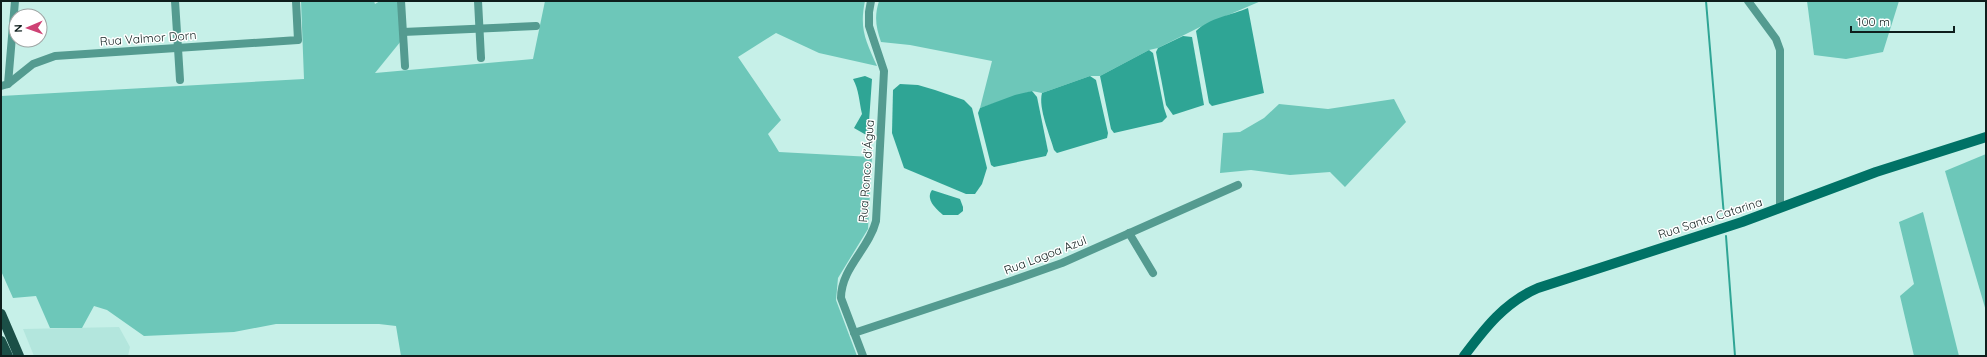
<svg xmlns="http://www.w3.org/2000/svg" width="1987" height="357" font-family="Quicksand,sans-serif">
<rect width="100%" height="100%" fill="#c6f0e8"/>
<polygon fill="#b3e6dd" points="119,327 130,347 128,356 34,356 23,329"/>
<g fill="#6dc7b9">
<path d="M301,1h73l1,3 5,-3h19l2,40 -26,32 158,-14 12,-58h320c-6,28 1,40 12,65l-58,-13 -43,-20 -38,24 43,63 -13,14 11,18 93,5 -4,72 -30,49 -2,22 21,56h-456l-5,-30 -17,-2h-103l-42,8 -90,4 -37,-26 -13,-4 -12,22h-32l-14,-32 -23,2 -12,-27v-175l303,-17z"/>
<path d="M879,1h382l-61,26 -42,21 -9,2 -49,26h-10l-48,17 -10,-2 -52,17 12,-47 -82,-16 -29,-3c-5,-15 -7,-25 -2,-41z"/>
<polygon points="1807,1 1899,1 1883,52 1846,59 1814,55"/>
<polygon points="1394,99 1406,122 1345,187 1330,172 1290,175 1251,170 1220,173 1223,133 1240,132 1264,118 1279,104 1328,109"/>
<polygon points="1986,154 1986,311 1945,171"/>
<polygon points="1923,212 1959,356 1914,356 1900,296 1914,284 1899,222"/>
</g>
<g fill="#2fa595">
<path d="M1248,8l16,85 -52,13 -3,-3 -13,-72c13,-13 36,-16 52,-23z"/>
<polygon points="1183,36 1192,37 1204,105 1173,115 1166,105 1156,52 1158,48"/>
<polygon points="1149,50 1153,53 1164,108 1167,117 1162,122 1114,133 1111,129 1100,76"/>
<path d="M865,76l7,3 -4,57 -14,-8 8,-14c-3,-13 -3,-24 -9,-35z"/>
<path d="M1090,76l6,4 12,53 -1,5 -50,15 -3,-3c-4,-15 -16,-42 -12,-57z"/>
<polygon points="900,84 918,85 935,90 964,100 972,108 987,168 982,184 975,194 966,194 904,168 892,133 893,90"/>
<polygon points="1032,91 1037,97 1048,151 1046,156 994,167 991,165 978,113 980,108 1015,95"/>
<path d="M932,190l28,9 3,8v4l-5,4h-15c-7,-6 -18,-16 -11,-25z"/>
</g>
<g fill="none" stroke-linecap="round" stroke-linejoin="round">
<g stroke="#2fa595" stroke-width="2">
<polyline points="1706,1 1724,216"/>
<polyline points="1726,236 1735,356"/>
</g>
<g stroke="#549b90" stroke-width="8">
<polyline points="175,1 180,80"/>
<polyline points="401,1 405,66"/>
<polyline points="478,1 481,58"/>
<polyline points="1748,1 1776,39 1780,50 1780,208"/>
<polyline points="403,32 536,26"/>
<polyline points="8,84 33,64 55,56 298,40 296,1"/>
<polyline points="1,86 8,84 15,1"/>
<polyline points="1129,233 1153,273"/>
<polyline points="854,333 1011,281 1062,263 1238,185"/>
<path d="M863,356l-22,-58c0,-30 28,-49 35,-77l8,-150 -15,-45v-14l2,-11"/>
</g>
<path stroke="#007266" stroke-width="10" d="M1464,356c21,-28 41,-54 74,-68l204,-66 134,-50 110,-35"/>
<g stroke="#1b4f47" stroke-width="10">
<polyline points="1,314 19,356"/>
<polyline points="1,341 8,356"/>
</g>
</g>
<g text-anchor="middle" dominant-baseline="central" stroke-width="3" stroke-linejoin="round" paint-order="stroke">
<g font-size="12" fill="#0e1e1c" stroke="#fff">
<text transform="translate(148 38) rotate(-4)">Rua Valmor Dorn</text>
<text transform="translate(866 171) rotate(-86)">Rua Ronco d’Água</text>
<text transform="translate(1710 218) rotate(-18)">Rua Santa Catarina</text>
<text transform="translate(1045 255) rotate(-21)">Rua Lagoa Azul</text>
</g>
</g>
<rect width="1987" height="357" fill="none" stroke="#0e1e1c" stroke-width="4"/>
<g transform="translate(28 28) rotate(268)"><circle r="19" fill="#ffffff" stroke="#9fa5a4"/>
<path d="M0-3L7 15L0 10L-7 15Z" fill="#ce4274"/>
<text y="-6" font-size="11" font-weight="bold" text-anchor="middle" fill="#0e1e1c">N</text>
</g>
<path d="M1851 26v6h103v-6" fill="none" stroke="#0e1e1c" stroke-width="2"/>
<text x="1857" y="26" font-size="12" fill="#0e1e1c" stroke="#ffffff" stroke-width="3" paint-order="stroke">100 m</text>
</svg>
